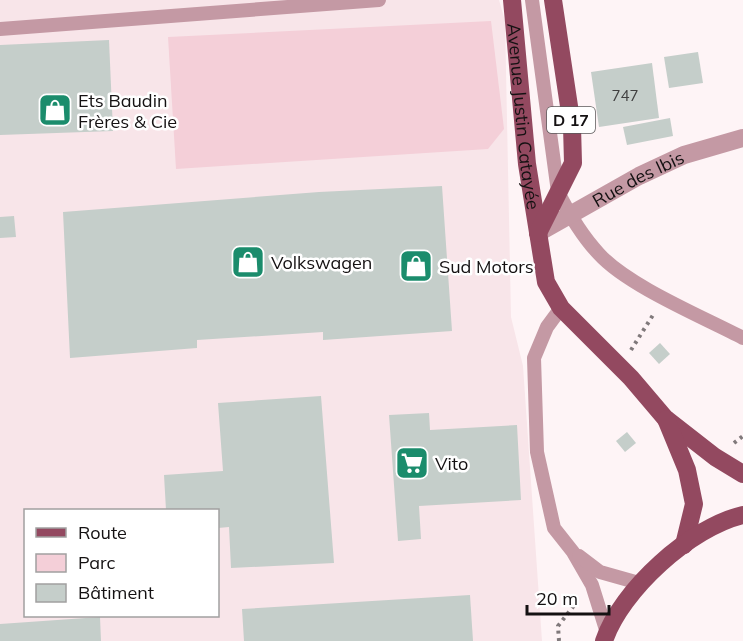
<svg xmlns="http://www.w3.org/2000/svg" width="743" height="641" font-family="Mulish,sans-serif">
<rect width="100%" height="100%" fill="#fef4f6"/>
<path fill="#f8e5e9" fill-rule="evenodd" d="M0,0h499l6,21 6,296 12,49 19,275h-542zM26,510h192v106h-192z"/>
<polygon fill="#f4cfd8" points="491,21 504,129 488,149 176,169 168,37"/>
<g fill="#c5ceca">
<polygon points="109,40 113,131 0,135 0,45"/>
<polygon points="698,52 703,83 669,88 664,57"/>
<polygon points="652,63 659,118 599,127 591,72"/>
<polygon points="670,118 673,136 627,145 623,127"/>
<polygon points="442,186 452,331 323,340 323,332 197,340 197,348 70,358 63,212 319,192"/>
<polygon points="14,216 16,237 0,238 0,217"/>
<polygon points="660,343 670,354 659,364 649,353"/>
<polygon points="321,396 334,563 231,568 229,527 218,528 218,510 166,510 164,475 223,471 218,403"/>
<polygon points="429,413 430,430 517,425 521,500 419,506 421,539 398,541 389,415"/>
<polygon points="627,432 636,443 625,452 616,441"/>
<polygon points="470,595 473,641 244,641 242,609"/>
<polygon points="100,617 101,641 0,641 0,624"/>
</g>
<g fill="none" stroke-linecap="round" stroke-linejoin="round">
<g stroke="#80797b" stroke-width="4" stroke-dasharray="3 4.5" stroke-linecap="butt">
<polyline points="631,350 653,315"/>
<polyline points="734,443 743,436"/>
<polyline points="559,641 558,626 576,603"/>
</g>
<g stroke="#c499a4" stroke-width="14">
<path d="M532,0l26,192c11,22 24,44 41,62 29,32 104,63 144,84"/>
<polyline points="0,29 379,0"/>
<polyline points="561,308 547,327 534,358 537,452 554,528 573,552 592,585 607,633"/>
<polyline points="579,556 600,572 639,583"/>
</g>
<path stroke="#c499a4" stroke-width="18" id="s1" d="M538,233l101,-57 45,-21 59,-17"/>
<g stroke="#934960" stroke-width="18">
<path id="s2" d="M512,0l15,164 19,118 15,26 70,70 34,40 50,39 28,17"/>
<polyline points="538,233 573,163 572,126 553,0"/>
<polyline points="666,419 687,470 694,504 684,545"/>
<path d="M604,641c17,-51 87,-114 139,-126"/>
</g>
</g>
<defs>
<g id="shop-square" transform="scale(1.725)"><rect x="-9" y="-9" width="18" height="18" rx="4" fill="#1b8c6c" stroke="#fff"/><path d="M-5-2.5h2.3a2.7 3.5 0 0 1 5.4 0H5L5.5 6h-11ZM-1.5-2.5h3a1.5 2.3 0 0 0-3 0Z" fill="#fff"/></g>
<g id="supermarket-square" transform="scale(1.725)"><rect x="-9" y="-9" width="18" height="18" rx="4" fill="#1b8c6c" stroke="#fff"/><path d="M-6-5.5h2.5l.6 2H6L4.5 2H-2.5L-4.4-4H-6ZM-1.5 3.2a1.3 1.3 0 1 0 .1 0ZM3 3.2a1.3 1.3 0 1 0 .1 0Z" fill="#fff"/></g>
</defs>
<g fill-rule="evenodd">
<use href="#shop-square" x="55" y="110"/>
<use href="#shop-square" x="248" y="262"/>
<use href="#shop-square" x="416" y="266"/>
<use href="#supermarket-square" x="412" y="463"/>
</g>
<g text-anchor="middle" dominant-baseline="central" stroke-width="5" stroke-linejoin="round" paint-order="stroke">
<g font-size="15" fill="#404040">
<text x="625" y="95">747</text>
</g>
<rect fill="#fff" stroke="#5a5859" stroke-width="1.5" x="547" y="107" width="48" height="26" rx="4.5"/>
<g font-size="16" font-weight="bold" fill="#141112">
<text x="571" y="120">D 17</text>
</g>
<g font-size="18" fill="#141112" stroke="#fff" text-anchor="start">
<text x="78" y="100">Ets Baudin<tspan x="78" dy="21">Frères &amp; Cie</tspan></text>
<text x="271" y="262">Volkswagen</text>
<text x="439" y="266">Sud Motors</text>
<text x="435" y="463">Vito</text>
</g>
<g font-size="18" fill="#141112" stroke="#fff">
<text stroke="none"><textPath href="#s2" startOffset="117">Avenue Justin Catayée</textPath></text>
<text stroke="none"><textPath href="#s1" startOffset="114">Rue des Ibis</textPath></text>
</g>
</g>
<rect x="24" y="509" width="195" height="108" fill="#ffffff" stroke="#a1a0a0" stroke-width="1.5"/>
<rect x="36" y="528" width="30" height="9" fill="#934960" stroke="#a1a0a0" stroke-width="1.5"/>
<text x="78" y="539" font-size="18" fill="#141112">Route</text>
<rect x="36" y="554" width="30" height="18" fill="#f4cfd8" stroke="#a1a0a0" stroke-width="1.5"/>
<text x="78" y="569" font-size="18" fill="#141112">Parc</text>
<rect x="36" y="584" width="30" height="18" fill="#c5ceca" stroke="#a1a0a0" stroke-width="1.5"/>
<text x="78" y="599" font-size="18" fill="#141112">Bâtiment</text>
<path d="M527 605v9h82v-9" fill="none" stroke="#141112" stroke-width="3"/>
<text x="536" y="605" font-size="18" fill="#141112" stroke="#ffffff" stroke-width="4.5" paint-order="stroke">20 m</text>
</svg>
